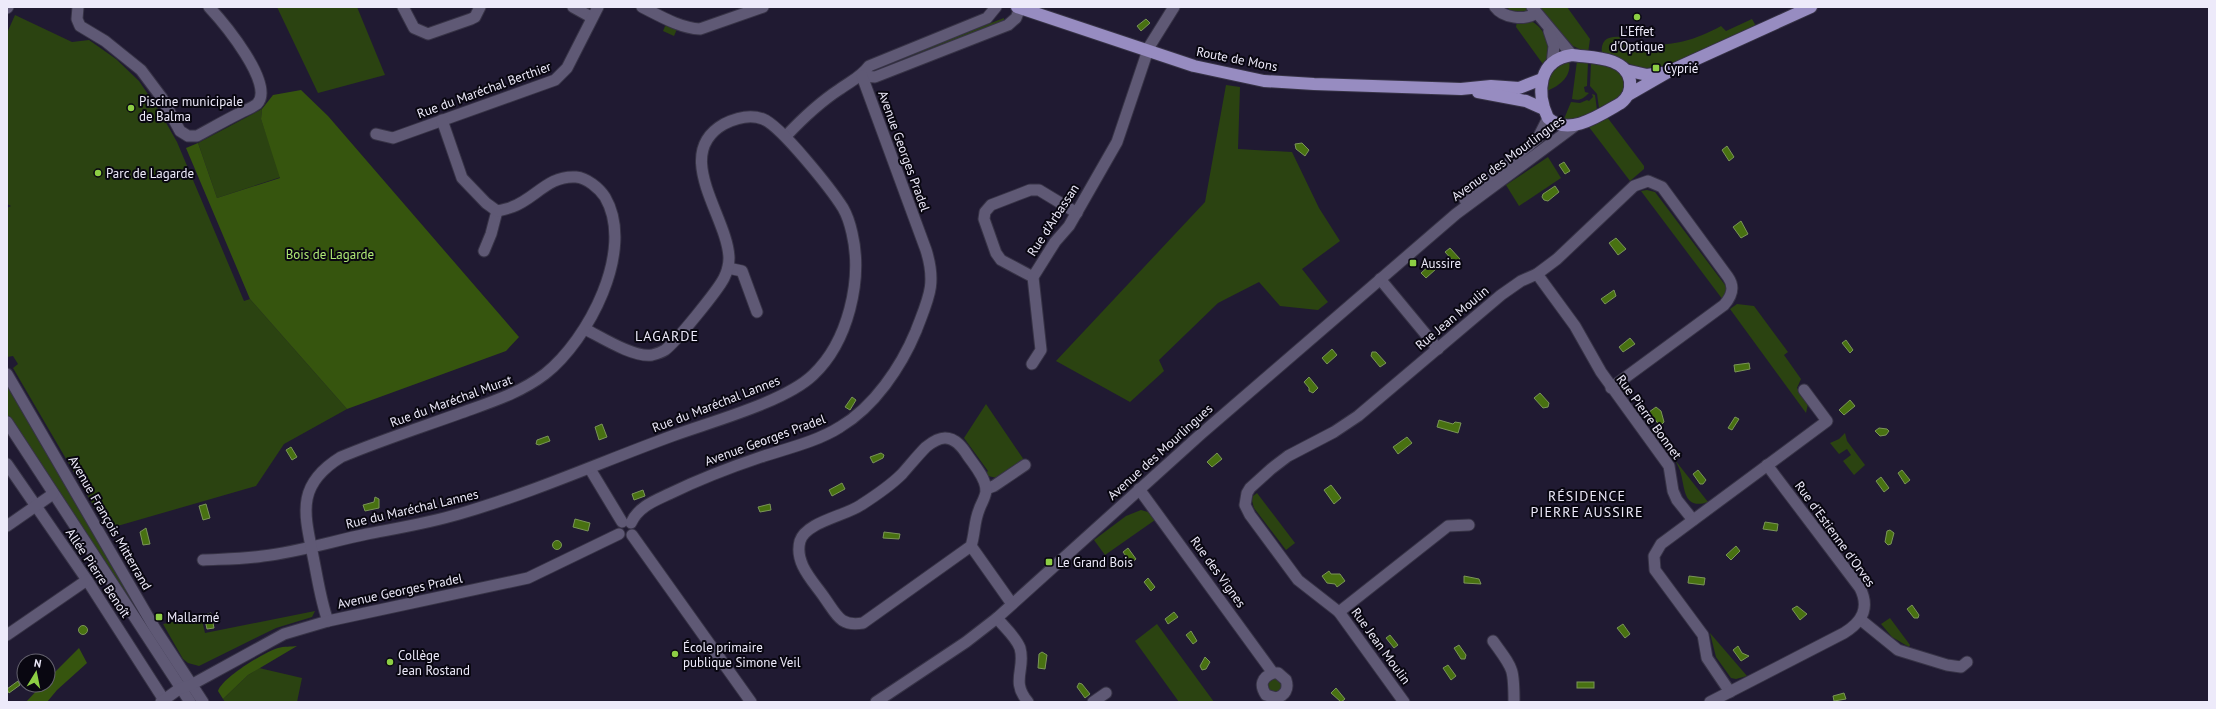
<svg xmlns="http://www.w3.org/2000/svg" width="2216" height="709" font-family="'PT Sans',sans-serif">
<rect width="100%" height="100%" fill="#201a32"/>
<g fill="#2b4311">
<polygon points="277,7 357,7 385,75 318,93"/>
<polygon points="1507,7 1526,7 1528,11 1511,12"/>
<polygon points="1537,7 1567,7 1590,39 1588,53 1573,46"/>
<polygon points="15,15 72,42 89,40 116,59 139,81 160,112 177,142 244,301 250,299 347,409 284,444 256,486 107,529 13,368 18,364 13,356 7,357 7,208 11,206 7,204 7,33"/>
<polygon points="1004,18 1004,21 871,71 872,69"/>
<path d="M1752,19l4,7c-28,13 -81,42 -110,42 -15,0 -27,-12 -44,-14 -2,-14 6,-18 18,-17l-1,7c40,3 66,2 102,-18l5,5z"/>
<path d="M1529,20c11,4 21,20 20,31 0,5 -2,11 -4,16l-29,-40 1,-6z"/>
<polygon points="666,24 677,29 674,36 663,31"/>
<path d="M1569,60c3,16 -8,25 -22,31l-2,-5c7,-14 9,-18 24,-26z"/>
<path d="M1577,61l11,1 -1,24 -3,1 1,5 4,1c-6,6 -9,8 -17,6z"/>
<path d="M1591,63c9,1 23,2 30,9 14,16 -8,33 -22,36l-2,-14 -7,-8z"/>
<polygon points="1226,85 1240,87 1238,149 1292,152 1319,208 1340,241 1302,269 1328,302 1318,310 1280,306 1259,282 1218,303 1159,360 1164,371 1130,402 1056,361 1205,202"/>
<polygon points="1592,94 1595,95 1597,110 1576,120 1564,119 1571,102 1580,103 1587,100 1589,101 1593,97"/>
<polygon points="262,109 261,119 281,177 217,198 198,143"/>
<polygon points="1607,117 1644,166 1644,169 1630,181 1589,127"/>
<polygon points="1548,157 1561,178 1519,206 1506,185"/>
<polygon points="1647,190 1655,192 1728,289 1723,300 1641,191"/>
<polygon points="1737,304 1754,306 1788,352 1784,355 1801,379 1797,388 1808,404 1806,413 1730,309"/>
<polygon points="7,383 170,659 125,597 7,415"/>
<polygon points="986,404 1024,460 997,478 988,476 986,473 988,471 964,438"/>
<polygon points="1845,433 1847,441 1865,465 1854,475 1843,461 1851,455 1847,449 1839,454 1830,443 1839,439"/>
<path d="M1675,460l33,42c-24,8 -23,-12 -27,-28 -1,-5 -4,-10 -6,-14z"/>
<polygon points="1257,493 1295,543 1286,550 1254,508 1252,501 1253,496"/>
<polygon points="1141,510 1148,512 1155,520 1105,555 1094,540 1126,516"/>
<polygon points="315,611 312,617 276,628 199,666 188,663 183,659 163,624 201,616 205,633"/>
<polygon points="1890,618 1910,645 1909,647 1892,637 1881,624"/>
<polygon points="1157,624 1214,702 1179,702 1135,641"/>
<polygon points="1710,633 1747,676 1736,679 1731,678 1716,657"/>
<polygon points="259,668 302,678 297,702 225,702 223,699 248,675"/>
<polygon points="1276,678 1283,684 1280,692 1271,693 1267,688 1268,682"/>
</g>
<g fill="#36550e">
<polygon points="301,90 328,116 519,337 506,351 347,409 250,299 186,148 198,143 217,198 280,178 261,119 262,109 273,95"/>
<path d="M297,646l-49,29 -25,24 -5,-8c5,-14 45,-38 60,-43 6,-2 13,-1 19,-2z"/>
<polygon points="79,648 87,663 57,690 47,702 26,702 42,685 48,685 48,679"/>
</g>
<g fill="#487111" stroke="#7a9557">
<polygon points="1146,19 1150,23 1141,31 1137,26"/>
<polygon points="1302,143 1309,150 1305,156 1296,149 1295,144"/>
<polygon points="1727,146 1734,157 1729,161 1722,150"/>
<polygon points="1564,162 1570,171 1565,174 1559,165"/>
<polygon points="1555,186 1559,192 1548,201 1544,200 1542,197 1543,194"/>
<polygon points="1741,221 1748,234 1741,238 1733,227"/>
<polygon points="1616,238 1626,249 1618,255 1609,243"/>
<polygon points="1450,248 1460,259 1455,263 1445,252"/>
<polygon points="1431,264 1436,269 1426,278 1421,273"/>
<polygon points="1614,290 1616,296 1605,304 1601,299"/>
<polygon points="1630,338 1635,344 1623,352 1619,347"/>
<polygon points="1846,340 1853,350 1850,353 1842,343"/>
<polygon points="1332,349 1337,355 1327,364 1322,358"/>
<polygon points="1372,352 1376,352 1386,363 1380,367 1371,356"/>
<polygon points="1749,363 1750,369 1735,372 1734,365"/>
<polygon points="1309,377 1318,388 1313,393 1309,391 1309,388 1304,382"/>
<polygon points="1540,393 1549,403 1548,407 1543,408 1534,398"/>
<polygon points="852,397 856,400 850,410 845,407"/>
<polygon points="1850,400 1855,406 1844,415 1839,410"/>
<polygon points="1656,407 1661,411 1664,422 1660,426 1649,412"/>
<polygon points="1735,417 1739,419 1732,430 1728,428"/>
<polygon points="1439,420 1453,424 1455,422 1461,423 1458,433 1437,427"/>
<polygon points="602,424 607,437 599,440 595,427"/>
<polygon points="1879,428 1887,429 1889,431 1886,435 1880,436 1875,431"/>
<polygon points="548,436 550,441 539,445 536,444 537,440"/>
<polygon points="1407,437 1412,443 1398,454 1393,447"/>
<polygon points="291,447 297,457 292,460 286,450"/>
<polygon points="881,453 884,455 883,458 873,463 870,457"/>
<polygon points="1217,453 1222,459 1212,467 1207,462"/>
<polygon points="1698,470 1706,480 1703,484 1700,484 1693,474"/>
<polygon points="1902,470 1910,480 1905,484 1898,473"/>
<polygon points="1881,477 1889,488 1884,492 1876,481"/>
<polygon points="842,483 845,489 832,496 829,490"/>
<polygon points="1331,485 1341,498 1334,504 1324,490"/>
<polygon points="643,490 645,496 634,500 632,494"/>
<polygon points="375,497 379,499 379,508 365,511 363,505 374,502"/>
<polygon points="206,504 210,518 203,520 199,506"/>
<polygon points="770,504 771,510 760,512 758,507"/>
<polygon points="575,519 590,523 588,531 573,527"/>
<polygon points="1765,522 1778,524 1777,531 1763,529"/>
<polygon points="146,528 150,544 143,545 140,532"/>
<polygon points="1890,530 1894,533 1891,544 1888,545 1885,542 1887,531"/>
<polygon points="884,532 900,534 899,539 883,538"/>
<circle cx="557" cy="545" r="4.5"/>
<polygon points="1736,546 1740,551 1731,560 1726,555"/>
<polygon points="1128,548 1136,559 1131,563 1123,552"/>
<polygon points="1329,571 1331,574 1340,574 1345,581 1337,587 1335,584 1327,583 1322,576"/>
<polygon points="1464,576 1479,579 1481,584 1464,583"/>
<polygon points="1689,576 1705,578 1704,585 1688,583"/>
<polygon points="1148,578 1155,587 1151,591 1144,582"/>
<polygon points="1912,605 1919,615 1918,618 1914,618 1907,609"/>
<polygon points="1797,606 1807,614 1800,620 1792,609"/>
<polygon points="1174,612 1178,617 1168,624 1165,619"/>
<polygon points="211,613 214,628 207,629 204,615"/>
<polygon points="1623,624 1630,634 1625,638 1617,628"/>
<circle cx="83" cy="630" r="4.5"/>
<polygon points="1191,631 1197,641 1193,644 1186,635"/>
<polygon points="1390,635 1398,645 1394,648 1386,638"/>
<polygon points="1459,645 1466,655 1465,659 1461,659 1454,648"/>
<polygon points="1738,646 1742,653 1749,656 1741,661 1733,650"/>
<polygon points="1042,652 1047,655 1045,669 1038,668 1039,654"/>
<polygon points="1205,657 1210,662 1206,669 1202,670 1200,666"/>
<polygon points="1448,665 1456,676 1451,680 1443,668"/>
<polygon points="18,681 20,685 9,693 7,689"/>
<rect x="1577" y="682" width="17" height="6"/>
<polygon points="1079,683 1082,684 1090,694 1085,698 1077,687"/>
<polygon points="1336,688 1345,699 1341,702 1331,693"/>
<polygon points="1844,693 1846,699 1834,701 1833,696"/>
</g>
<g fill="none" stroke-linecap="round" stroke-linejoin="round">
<g stroke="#373346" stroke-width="13">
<g id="minor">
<path d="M78,7l-1,12 3,7 25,15 36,29 21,28 18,33 8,5h9c13,-7 27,-15 41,-22 5,-3 14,-6 19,-10 19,-19 -34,-82 -48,-97"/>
<polyline points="403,7 414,28 428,34 471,19 475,17 480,7"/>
<polyline points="573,7 591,17"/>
<path d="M642,7c18,9 38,21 58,22l63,-22"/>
<path d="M1495,7c8,11 30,14 41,6"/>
<polyline points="1532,7 1572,55"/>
<polyline points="7,8 8,7"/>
<polyline points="1549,31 1554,46 1552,64"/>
<polyline points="862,76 875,77 1008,25 1016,18 1020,8"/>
<polyline points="376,134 393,138 555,80 567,68 598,7"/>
<path d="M786,136c16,-17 34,-34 54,-47 11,-8 21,-12 29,-23l118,-48 9,-11"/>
<polyline points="1465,200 1538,138 1548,118"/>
<polyline points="484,251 491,234 497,211"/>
<polyline points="728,268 742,271 757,312"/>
<polyline points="1537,274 1575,326 1601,372 1669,466 1673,491 1677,500 1693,520"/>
<polyline points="1033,277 1001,260 996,253 984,219 985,212 991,205 1030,190 1039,190 1077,213"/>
<polyline points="1380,279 1438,349"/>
<polyline points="1032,364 1041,350 1033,277 1055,242 1069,226 1117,142 1149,47 1174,7"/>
<polyline points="7,374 154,627 203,702"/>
<polyline points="7,422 190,702"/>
<polyline points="7,464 87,580 164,700"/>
<polyline points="590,469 622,522"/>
<polyline points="986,489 994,486 1025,465"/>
<path d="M1139,489l134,184h5l8,7c3,9 -1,16 -10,18l-10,-3c-7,-10 -4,-18 7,-22"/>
<path d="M631,523c7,-16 23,-22 38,-29 31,-15 62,-27 95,-38 25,-8 54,-15 76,-29 34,-20 61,-60 76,-96 12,-32 21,-46 10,-81l-64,-174"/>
<polyline points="7,526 53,494"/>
<polyline points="632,535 751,702"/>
<path d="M971,546l-108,77c-23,4 -26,-8 -39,-26 -11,-16 -30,-34 -24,-56 6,-19 45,-25 61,-36 14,-9 29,-19 41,-31 8,-9 16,-19 24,-27 5,-4 13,-9 19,-9 11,0 18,10 23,18 7,10 16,20 18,32 1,8 -5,15 -7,22 -5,12 -4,24 -8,36l41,58"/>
<path d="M203,560c20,-1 40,-1 60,-4 35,-4 70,-15 104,-22 31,-6 62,-11 92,-20 73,-21 142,-52 213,-78 38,-14 113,-34 141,-61 35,-33 50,-95 39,-142 -2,-9 -5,-18 -9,-25 -12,-19 -62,-82 -80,-89 -13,-5 -27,-1 -39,5 -53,30 4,93 5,134 0,7 -2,14 -5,20 -6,12 -48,64 -59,72 -3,2 -9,4 -13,5 -18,3 -51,-18 -67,-26"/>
<polyline points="1339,612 1448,526 1469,525"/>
<path d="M997,618c7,9 19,19 23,30 6,21 -10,33 8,54"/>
<polyline points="1861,620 1898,650 1947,665 1961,667 1967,662"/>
<path d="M328,621c-7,-19 -10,-40 -14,-60 -9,-46 -20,-75 27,-104 38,-16 78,-29 117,-43 30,-11 61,-20 87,-40 43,-34 91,-124 60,-177 -6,-9 -18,-19 -29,-20 -28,-2 -41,22 -64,30 -5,2 -10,3 -15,4l-11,-8 -24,-25 -20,-58"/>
<polyline points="7,635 87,580"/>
<path d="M1493,641c20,28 21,26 21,61"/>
<polyline points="1730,692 1707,658 1703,635 1655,570 1654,556 1661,544 1827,421 1804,390"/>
<polyline points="161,702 179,689 191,685 284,634 328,621 528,578 619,534"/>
<polyline points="876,702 966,642 997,618 1201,434 1456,214 1576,125"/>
<polyline points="1093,702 1106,693"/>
<path d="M1404,702l-65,-90 -41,-32 -48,-65 -5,-10 2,-12 3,-5 21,-19 17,-13 46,-24 24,-16 143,-121 20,-14 16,-7 20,-15 77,-73 14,-5 14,6 66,90c7,10 4,19 -4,28l-113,83"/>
<path d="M1710,702l134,-69c18,-11 26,-25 16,-45l-93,-123"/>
</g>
</g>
<g stroke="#373346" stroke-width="14">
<g id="major">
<polyline points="1017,7 1194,66 1264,81 1314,84 1461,89 1491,86 1519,88 1542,79"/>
<path d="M1572,55c19,3 54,1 58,26 1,10 -2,16 -9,22 -21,12 -52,34 -73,15 -12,-26 -10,-58 24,-63z"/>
<polyline points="1625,70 1647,75 1661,73"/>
<polyline points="1478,92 1526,101 1544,109"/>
<polyline points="1628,95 1668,72 1811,7"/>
</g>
</g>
<use href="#minor" stroke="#5f5975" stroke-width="11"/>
<use href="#major" stroke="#978cc1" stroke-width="12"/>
</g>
<g fill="#8dce44" stroke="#090711" stroke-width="1.5">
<circle cx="1637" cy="17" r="4"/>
<rect x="1652" y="64" width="8" height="8" rx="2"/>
<circle cx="131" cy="108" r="4"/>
<circle cx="98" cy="173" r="4"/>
<rect x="1409" y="259" width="8" height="8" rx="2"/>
<rect x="1045" y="558" width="8" height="8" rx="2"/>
<rect x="155" y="613" width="8" height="8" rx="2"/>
<circle cx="675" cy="654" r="4"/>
<circle cx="390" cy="662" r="4"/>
</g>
<g text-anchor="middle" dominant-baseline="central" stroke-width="4" stroke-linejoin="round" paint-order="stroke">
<g font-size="13" fill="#edeafa" stroke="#090711" text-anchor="start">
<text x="1637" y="31" text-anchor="middle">L'Effet<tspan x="1637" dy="15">d'Optique</tspan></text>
<text x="1664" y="68">Cyprié</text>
<text x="139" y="101">Piscine municipale<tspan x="139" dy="15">de Balma</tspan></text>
<text x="106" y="173">Parc de Lagarde</text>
<text x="1421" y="263">Aussire</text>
<text x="1057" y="562">Le Grand Bois</text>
<text x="167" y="617">Mallarmé</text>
<text x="683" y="647">École primaire<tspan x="683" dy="15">publique Simone Veil</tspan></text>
<text x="398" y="655">Collège<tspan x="398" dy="15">Jean Rostand</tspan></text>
</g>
<g font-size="13" fill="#edeafa" stroke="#090711">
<text transform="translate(1237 59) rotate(11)">Route de Mons</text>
<text transform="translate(484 90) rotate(-20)">Rue du Maréchal Berthier</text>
<text transform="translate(904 151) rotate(70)">Avenue Georges Pradel</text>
<text transform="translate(1508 158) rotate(-36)">Avenue des Mourlingues</text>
<text transform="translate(1053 220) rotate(-57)">Rue d'Arbassan</text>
<text transform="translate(1452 318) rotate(-40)">Rue Jean Moulin</text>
<text transform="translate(451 401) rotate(-20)">Rue du Maréchal Murat</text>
<text transform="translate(716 404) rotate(-21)">Rue du Maréchal Lannes</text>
<text transform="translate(1649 417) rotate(54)">Rue Pierre Bonnet</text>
<text transform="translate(765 440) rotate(-20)">Avenue Georges Pradel</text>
<text transform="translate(1160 452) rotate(-42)">Avenue des Mourlingues</text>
<text transform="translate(412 509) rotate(-13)">Rue du Maréchal Lannes</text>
<text transform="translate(110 523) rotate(60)">Avenue François Mitterrand</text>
<text transform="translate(1835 534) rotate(54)">Rue d'Estienne d'Orves</text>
<text transform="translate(1218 572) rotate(54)">Rue des Vignes</text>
<text transform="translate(98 573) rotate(56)">Allée Pierre Benoît</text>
<text transform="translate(400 591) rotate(-12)">Avenue Georges Pradel</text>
<text transform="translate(1381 646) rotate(54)">Rue Jean Moulin</text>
</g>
<g font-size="13" fill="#aee874" stroke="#090711">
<text x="330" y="254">Bois de Lagarde</text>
</g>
<g font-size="14" letter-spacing="1" fill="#edeafa" stroke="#090711">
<text x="667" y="336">LAGARDE</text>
<text x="1587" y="496">RÉSIDENCE<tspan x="1587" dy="16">PIERRE AUSSIRE</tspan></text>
</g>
</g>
<rect width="2216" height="709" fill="none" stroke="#edeafa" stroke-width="16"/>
<g transform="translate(36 673) rotate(10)"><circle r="19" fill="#090711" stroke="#64626e"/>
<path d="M0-3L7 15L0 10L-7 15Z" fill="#8dce44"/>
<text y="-6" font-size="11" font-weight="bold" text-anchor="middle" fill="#edeafa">N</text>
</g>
</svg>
